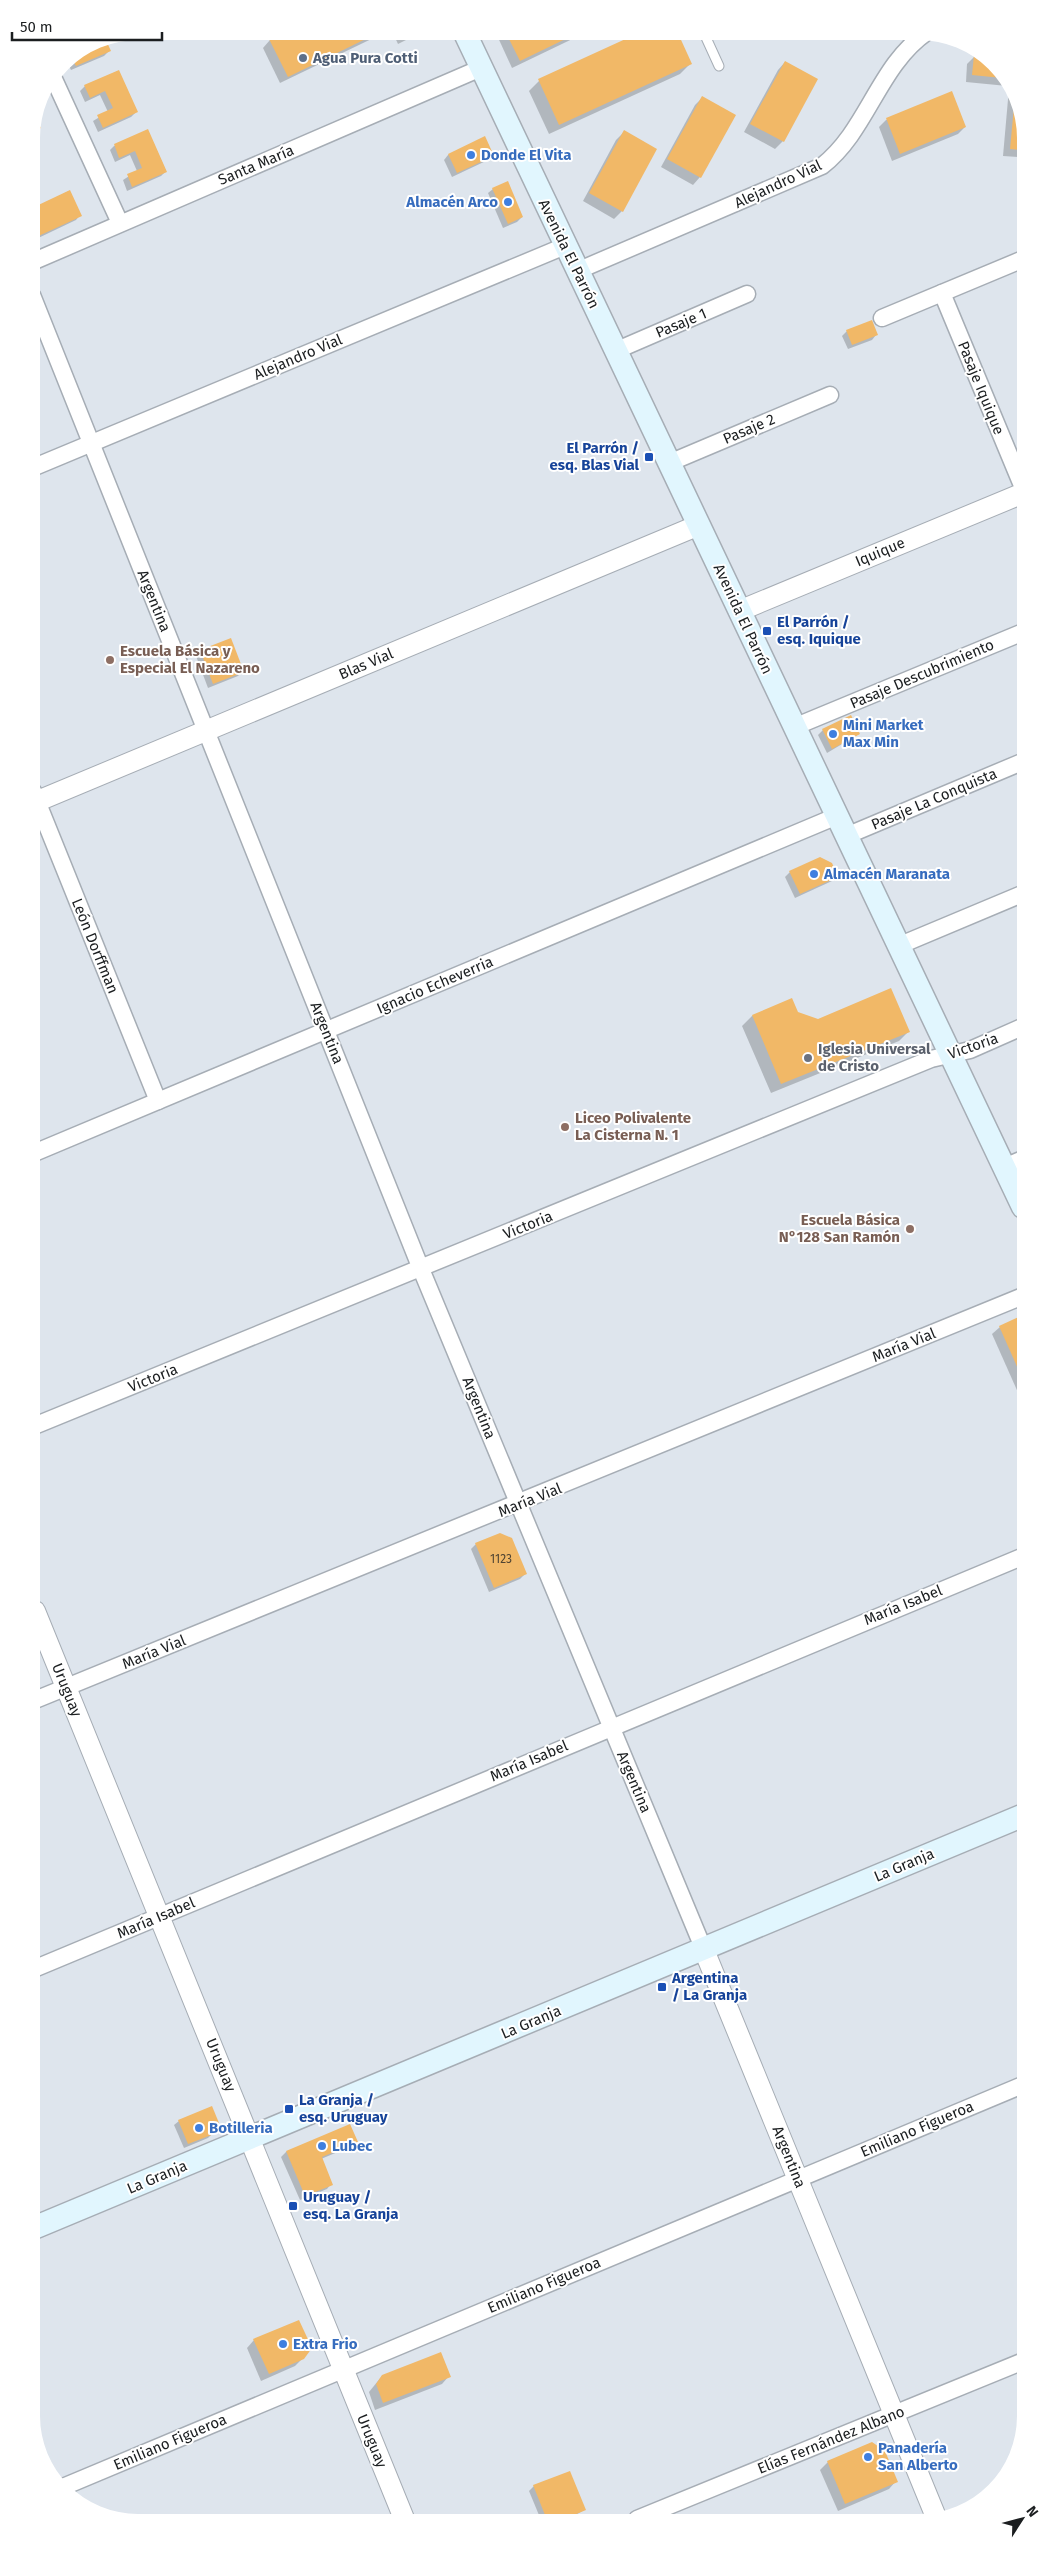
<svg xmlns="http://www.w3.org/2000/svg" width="1057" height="2554" font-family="'Fira Sans',sans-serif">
<rect width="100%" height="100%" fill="#dee5ed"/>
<g fill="#0003">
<polygon points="289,31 388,31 280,83 263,48 270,40"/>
<polygon points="392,31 424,31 398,44"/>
<polygon points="495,31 589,31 512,68"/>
<polygon points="732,31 747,31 734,37"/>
<polygon points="103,38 109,51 104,56 71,70 66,60 97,39"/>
<polygon points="975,56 987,58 1007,86 966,82 967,64"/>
<polygon points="785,62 783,141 775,149 744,132 778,70"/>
<polygon points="690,64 680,74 549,134 529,91 539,81"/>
<polygon points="118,71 136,112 131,117 98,132 93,121 108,112 100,95 85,102 80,91 85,86"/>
<polygon points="1009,88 1020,104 1020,157 1003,156"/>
<polygon points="952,93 965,127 958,134 892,161 879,127 886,120"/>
<polygon points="702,98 700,177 693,185 661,167 695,105"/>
<polygon points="148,131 166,171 161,176 127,191 123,180 137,171 130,155 115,162 110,150 114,146"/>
<polygon points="624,132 622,211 614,219 583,201 616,140"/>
<polygon points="485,138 493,155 488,160 452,177 444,160 448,155"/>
<polygon points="493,189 522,217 517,222 503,228 488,193"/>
<polygon points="69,191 80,215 76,220 32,241 32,209"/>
<polygon points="847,331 876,335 872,340 848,349 842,336"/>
<polygon points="201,651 243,671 238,676 208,688 196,656"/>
<polygon points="823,730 859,734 827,753 818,735"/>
<polygon points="790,872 837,876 832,881 795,898 785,877"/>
<polygon points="797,1013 818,1020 909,1031 899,1041 771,1093 742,1026 752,1016"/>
<polygon points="1023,1316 1023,1396 1020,1397 992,1334 1000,1327"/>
<polygon points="476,1544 525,1574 520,1579 489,1592 471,1549"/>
<polygon points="179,2121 213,2133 208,2138 184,2148 174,2125"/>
<polygon points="350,2125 356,2142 352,2146 321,2159 331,2184 327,2189 300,2200 281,2157 286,2152"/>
<polygon points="254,2340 303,2358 295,2366 261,2381 247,2348"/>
<polygon points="382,2376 449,2376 442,2384 375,2410 369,2392"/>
<polygon points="872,2444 896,2481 889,2489 838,2511 820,2470 828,2462"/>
<polygon points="534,2486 584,2510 567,2520 541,2520 529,2491"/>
</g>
<g fill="#f1b867">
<polygon points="286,31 382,31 288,77 269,39"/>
<polygon points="398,31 421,31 402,40"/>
<polygon points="505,31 582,31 520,61"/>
<polygon points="643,31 677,31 692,64 559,125 538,79"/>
<polygon points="105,38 111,51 76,66 71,57 97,39"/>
<polygon points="974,55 986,56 1002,78 972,75"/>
<polygon points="785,61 818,79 784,142 750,124"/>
<polygon points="119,70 138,112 103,128 97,115 113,108 105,91 90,98 84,85"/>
<polygon points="952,91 966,127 900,154 886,118"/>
<polygon points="702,96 736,115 701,178 667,159"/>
<polygon points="1015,96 1020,104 1020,150 1010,149"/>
<polygon points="35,115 41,128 31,132 31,131"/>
<polygon points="148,129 167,172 132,187 127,174 142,168 135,151 119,158 114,144"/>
<polygon points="624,130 657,149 623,212 589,193"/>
<polygon points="485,136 494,156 457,173 448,154"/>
<polygon points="508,181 523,217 508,224 492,188"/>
<polygon points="70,190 82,216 32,239 32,208"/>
<polygon points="872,320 878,335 852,345 846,330"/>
<polygon points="231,638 244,672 213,684 200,650"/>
<polygon points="851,715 860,734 832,749 822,729"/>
<polygon points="820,857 832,863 838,877 800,894 789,871"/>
<polygon points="891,988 910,1032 781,1084 752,1015 792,998 798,1012 818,1019"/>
<polygon points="1023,1315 1023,1380 999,1326"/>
<polygon points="500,1533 512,1538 527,1574 494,1588 475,1543"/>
<polygon points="212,2106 219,2123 214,2134 188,2144 178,2120"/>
<polygon points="350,2124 358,2142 322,2157 333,2185 305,2196 286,2151"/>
<polygon points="299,2320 312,2348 304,2359 269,2374 253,2339"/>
<polygon points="441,2352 451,2377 383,2403 376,2384 382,2375"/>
<polygon points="872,2442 885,2451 898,2482 845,2504 827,2461"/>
<polygon points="570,2471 586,2510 562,2520 547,2520 533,2485"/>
</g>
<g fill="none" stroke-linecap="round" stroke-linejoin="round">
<g stroke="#a6adb5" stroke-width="11">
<polyline id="service" points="703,31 719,66"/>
</g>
<g stroke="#a6adb5" stroke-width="19">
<g id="minor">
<polyline points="53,77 120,223"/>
<polyline points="32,262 481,68"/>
<path d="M577,271l245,-105c46,-36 56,-100 105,-134"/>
<polyline points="942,293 1021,483"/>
<polyline points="32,295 421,1269 704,1950"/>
<polyline points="882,318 1021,260"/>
<polyline points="615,351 747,294"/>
<polyline points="669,463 830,395"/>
<polyline points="32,468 565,246"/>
<polyline points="794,727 1021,633"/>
<polyline points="33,791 158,1101"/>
<polyline points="846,836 1022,762"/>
<polyline points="898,946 1022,894"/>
<polyline points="34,1153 837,816"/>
<polyline points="1004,1167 1023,1159"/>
<polyline points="34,1426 931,1059 970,1050 1022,1027"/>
<polyline points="35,1700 1023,1296"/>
<polyline points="36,1968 1024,1556"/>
<polyline points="63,2487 1025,2084"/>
<polyline points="637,2519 1026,2360"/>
</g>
</g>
<g stroke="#a6adb5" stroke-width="22">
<g id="tertiary">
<polyline points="739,611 1021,494"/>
<polyline points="33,803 699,525"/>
<polyline points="35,1611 405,2521"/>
<polyline points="704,1950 936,2517"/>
</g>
</g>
<g stroke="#a6adb5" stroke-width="25">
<g id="secondary">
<polyline points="464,31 1023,1207"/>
<polyline points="36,2227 1024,1815"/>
</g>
</g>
<use href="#service" stroke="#fff" stroke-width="9"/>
<use href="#minor" stroke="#fff" stroke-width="16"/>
<use href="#tertiary" stroke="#fff" stroke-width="20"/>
<use href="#secondary" stroke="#e1f6fe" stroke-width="22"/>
</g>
<circle fill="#5c6f8a" stroke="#fff" stroke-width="2" cx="303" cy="58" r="5"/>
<g fill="#3f7fe0" stroke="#fff" stroke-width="2">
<circle cx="471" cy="155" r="5"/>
<circle cx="508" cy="202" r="5"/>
<circle cx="833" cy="734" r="5"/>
<circle cx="814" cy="874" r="5"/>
<circle cx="199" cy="2128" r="5"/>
<circle cx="322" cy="2146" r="5"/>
<circle cx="283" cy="2344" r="5"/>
<circle cx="868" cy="2457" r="5"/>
</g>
<g fill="#1a4fb4" stroke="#fff" stroke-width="2">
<rect x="644" y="452" width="10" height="10" rx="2.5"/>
<rect x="762" y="626" width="10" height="10" rx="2.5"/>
<rect x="657" y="1982" width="10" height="10" rx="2.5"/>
<rect x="284" y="2104" width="10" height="10" rx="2.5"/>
<rect x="288" y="2201" width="10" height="10" rx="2.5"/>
</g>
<g fill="#8d6e63" stroke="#fff" stroke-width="2">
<circle cx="110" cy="660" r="5"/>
<circle cx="565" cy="1127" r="5"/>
<circle cx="910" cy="1229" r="5"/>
</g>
<circle fill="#6b7280" stroke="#fff" stroke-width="2" cx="808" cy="1058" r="5"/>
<g text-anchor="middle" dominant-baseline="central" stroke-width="4" stroke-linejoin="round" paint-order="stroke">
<g font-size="12" fill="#504432">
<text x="501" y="1559">1123</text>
</g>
<g font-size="15" font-weight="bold" fill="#4e5e75" stroke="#fff" text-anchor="start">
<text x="313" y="58">Agua Pura Cotti</text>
</g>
<g font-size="15" font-weight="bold" fill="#366cbe" stroke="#fff" text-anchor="start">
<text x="481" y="155">Donde El Vita</text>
<text x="498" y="202" text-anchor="end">Almacén Arco</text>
<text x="843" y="725">Mini Market<tspan x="843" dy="17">Max Min</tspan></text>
<text x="824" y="874">Almacén Maranata</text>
<text x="209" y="2128">Botilleria</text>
<text x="332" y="2146">Lubec</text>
<text x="293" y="2344">Extra Frio</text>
<text x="878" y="2448">Panadería<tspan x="878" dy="17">San Alberto</tspan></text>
</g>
<g font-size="15" fill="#1b1e20" stroke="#fff">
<text transform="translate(256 165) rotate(-23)">Santa María</text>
<text transform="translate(778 184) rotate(-25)">Alejandro Vial</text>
<text transform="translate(569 254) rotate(64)">Avenida El Parrón</text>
<text transform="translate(681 323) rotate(-23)">Pasaje 1</text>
<text transform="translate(298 357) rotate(-23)">Alejandro Vial</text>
<text transform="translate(981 388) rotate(68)">Pasaje Iquique</text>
<text transform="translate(749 429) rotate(-23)">Pasaje 2</text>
<text transform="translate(880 552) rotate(-23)">Iquique</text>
<text transform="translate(154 601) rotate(68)">Argentina</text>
<text transform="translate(743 619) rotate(65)">Avenida El Parrón</text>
<text transform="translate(366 664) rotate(-23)">Blas Vial</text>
<text transform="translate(922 674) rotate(-23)">Pasaje Descubrimiento</text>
<text transform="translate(934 799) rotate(-23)">Pasaje La Conquista</text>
<text transform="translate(95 946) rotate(68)">León Dorffman</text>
<text transform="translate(435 985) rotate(-23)">Ignacio Echeverria</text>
<text transform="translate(327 1033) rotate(68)">Argentina</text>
<text transform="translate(973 1046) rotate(-19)">Victoria</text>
<text transform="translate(528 1225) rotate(-22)">Victoria</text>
<text transform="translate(904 1345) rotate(-22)">María Vial</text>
<text transform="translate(153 1378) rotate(-22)">Victoria</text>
<text transform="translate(479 1408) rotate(68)">Argentina</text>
<text transform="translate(530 1500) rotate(-22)">María Vial</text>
<text transform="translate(903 1605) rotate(-22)">María Isabel</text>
<text transform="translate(154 1652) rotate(-22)">María Vial</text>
<text transform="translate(67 1690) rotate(68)">Uruguay</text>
<text transform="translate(529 1761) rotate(-23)">María Isabel</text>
<text transform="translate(634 1782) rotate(67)">Argentina</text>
<text transform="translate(904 1865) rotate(-23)">La Granja</text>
<text transform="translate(156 1918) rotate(-23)">María Isabel</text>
<text transform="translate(531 2022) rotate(-23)">La Granja</text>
<text transform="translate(221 2065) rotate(68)">Uruguay</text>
<text transform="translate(917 2129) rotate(-23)">Emiliano Figueroa</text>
<text transform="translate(789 2157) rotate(68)">Argentina</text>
<text transform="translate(157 2177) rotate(-23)">La Granja</text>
<text transform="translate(544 2285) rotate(-23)">Emiliano Figueroa</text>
<text transform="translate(831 2440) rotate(-22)">Elías Fernández Albano</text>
<text transform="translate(372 2441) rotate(68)">Uruguay</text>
<text transform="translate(170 2442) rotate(-23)">Emiliano Figueroa</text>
</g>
<g font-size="15" font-weight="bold" fill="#164399" stroke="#fff" text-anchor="start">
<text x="639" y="448" text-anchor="end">El Parrón /<tspan x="639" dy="17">esq. Blas Vial</tspan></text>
<text x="777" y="622">El Parrón /<tspan x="777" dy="17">esq. Iquique</tspan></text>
<text x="672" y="1978">Argentina<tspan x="672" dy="17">/ La Granja</tspan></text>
<text x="299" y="2100">La Granja /<tspan x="299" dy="17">esq. Uruguay</tspan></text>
<text x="303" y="2197">Uruguay /<tspan x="303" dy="17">esq. La Granja</tspan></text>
</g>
<g font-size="15" font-weight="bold" fill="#785e54" stroke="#fff" text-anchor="start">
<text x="120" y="651">Escuela Básica y<tspan x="120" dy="17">Especial El Nazareno</tspan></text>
<text x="575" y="1118">Liceo Polivalente<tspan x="575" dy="17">La Cisterna N. 1</tspan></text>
<text x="900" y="1220" text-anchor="end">Escuela Básica<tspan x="900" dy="17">N°128 San Ramón</tspan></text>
</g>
<g font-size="15" font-weight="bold" fill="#5b616d" stroke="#fff" text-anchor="start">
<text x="818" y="1049">Iglesia Universal<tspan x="818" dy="17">de Cristo</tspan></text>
</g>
</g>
<path d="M0 0H1057V2554H0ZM138 40H919A98 98 0 0 1 1017 138V2416A98 98 0 0 1 919 2514H138A98 98 0 0 1 40 2416V138A98 98 0 0 1 138 40Z" fill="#fff" fill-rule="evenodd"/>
<g transform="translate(1022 2519) rotate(54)" stroke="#ffffff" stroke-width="4" paint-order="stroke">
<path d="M0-4L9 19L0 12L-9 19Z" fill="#1b1e20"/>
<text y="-8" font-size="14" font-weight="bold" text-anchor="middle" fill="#1b1e20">N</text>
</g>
<path d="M12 32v8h150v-8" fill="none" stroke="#1b1e20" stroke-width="2.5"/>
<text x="20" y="32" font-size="15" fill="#1b1e20" stroke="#ffffff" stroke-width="4" paint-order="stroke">50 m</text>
</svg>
